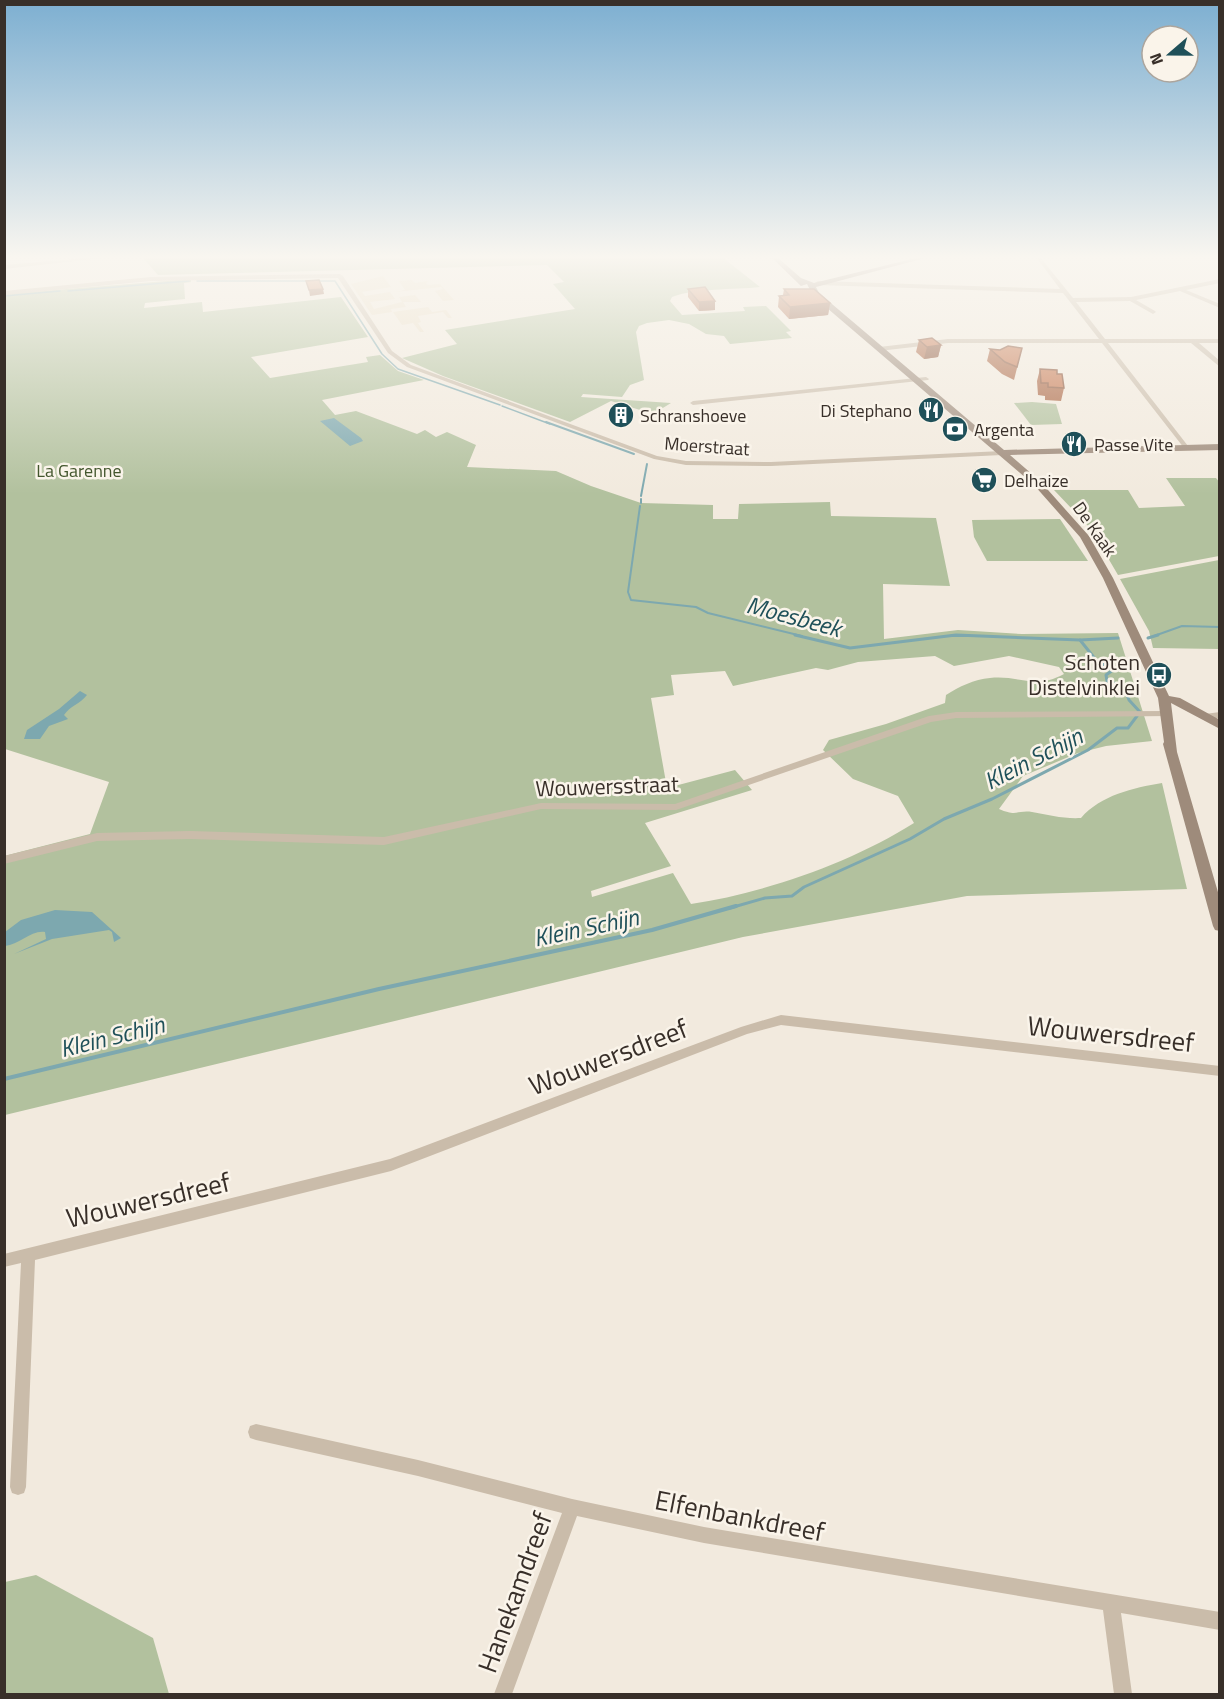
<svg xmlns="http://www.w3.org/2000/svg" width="1224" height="1699" font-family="'Titillium Web',sans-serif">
<rect width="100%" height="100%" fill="#f2eade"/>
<g fill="#b2c19e" fill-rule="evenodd">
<path d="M142,257h580l38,30c-27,3 -65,1 -88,10l-2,4 12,14 63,-4 -2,-4 23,-1 25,25 -5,1 6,6 -62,6 -6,-8 -18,-2 -17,-10 -20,-4 -22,3 -8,3 -3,6 8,48 -14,5 -8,12 -39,-3 -2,3 90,6 -18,11 -42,-13 -41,21 -127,-46 -41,-18 55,-14 -12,-14 130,-21 -22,-25 11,-2 -17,-17 -389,10z"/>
<path d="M191,279v3l-7,1 1,16 -40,4 -1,5 58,-6 1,10 138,-15 27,40 -117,20 19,21 98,-16 -2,-5 14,-2 18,16 26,9 -102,20 13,15 21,-4 61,23 8,-4 11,7 11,-5 29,13 -9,22 89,4 35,15 50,17 72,2v14h25l1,-15 91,-2 1,14 105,2 14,68 -67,-2 1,55 74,-9 64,4 96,-1 34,108 -46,5 -28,7 -55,23 -24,33c18,8 18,1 33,3 16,3 32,7 49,6 20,-23 52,-30 81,-35l25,106 -220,7 -224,41 -738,178 -1,-259 86,-22 19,-52 -104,-33v-455zM935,656l19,10 55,-10 50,11 5,7c-29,16 -44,1 -74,4 -16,1 -31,9 -44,17l-1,8 -59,21 -57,16 -6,10 30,29 45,17 16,27c-63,40 -150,70 -223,81l-18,-31 -81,24 -1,-6 80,-25 -26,-43 107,-33 -17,-20 -68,18 -16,-90 23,-3 -3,-20 54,-4 8,15 83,-18 12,2 30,-8z"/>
<polygon points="1032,402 1056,404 1062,424 1031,425 1014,403"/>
<polygon points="1166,478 1216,478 1220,483 1219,556 1118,575 1091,529 1054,490 1128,490 1139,508 1185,506"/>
<polygon points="1060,519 1088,561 987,561 974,537 972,520"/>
<polygon points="1219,560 1219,649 1153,648 1149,631 1120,579"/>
<polygon points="36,1575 153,1638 169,1694 5,1694 5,1582"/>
</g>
<g fill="#eaddc5">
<polygon points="383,276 391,287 362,292 365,296 390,292 395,299 370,302 374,309 402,302 399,297 415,295 421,302 403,302 406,307 391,309 392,312 372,315 351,284"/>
<polygon points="412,280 415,283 428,281 426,283 428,285 440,284 454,300 443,301 435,291 443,289 441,287 395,292 405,290 399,281"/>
<polygon points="428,307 432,312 446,310 452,318 448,318 443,312 418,316 421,322 418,323 424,332 420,332 413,323 402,325 393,312"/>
</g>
<g fill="#7da8af">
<polygon points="334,418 361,438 363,441 350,446 320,421"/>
<path d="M80,691l7,4c-7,9 -17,11 -23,20l4,4 -19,7 -9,13h-16l3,-9 32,-21z"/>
<path d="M55,910l37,2 29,26 -7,4 -2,-10 -3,-2 -57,9 -38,15 32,-15 -1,-7c-14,-2 -26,13 -40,14v-14l16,-12z"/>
</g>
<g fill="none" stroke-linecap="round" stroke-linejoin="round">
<g stroke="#7da8af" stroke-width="1.5">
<polyline points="197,281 335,281 382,354 398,369 500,405"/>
<polyline points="68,291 189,281"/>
<polyline points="4,296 60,291"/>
<polyline points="502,406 550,424"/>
</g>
<g stroke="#7da8af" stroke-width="2">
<polyline points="546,422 634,454"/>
<polyline points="641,496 647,464"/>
<polyline points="641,499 641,503"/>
<polyline points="640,506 628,592 631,600 696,607 708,613 802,636"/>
<polyline points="947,636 990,636"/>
<polyline points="1154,636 1182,626 1220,627"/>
</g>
<g stroke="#7da8af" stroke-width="3">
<polyline points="795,635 850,648 956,635 1080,640"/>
<polyline points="1118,638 1080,640 1096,660 1113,670 1106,675 1107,681 1123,686 1129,700 1140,712"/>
<polyline points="1148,638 1158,635"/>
<polyline points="730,908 765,898 792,896 804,887 910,839 944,819 992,799 1088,750 1117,728 1128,728 1137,716"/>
</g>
<polyline stroke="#7da8af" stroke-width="4" points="4,1079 379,989 652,930 736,906"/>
<g fill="#cabcaa" fill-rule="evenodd">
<polygon points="97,257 112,257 4,269 4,265"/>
<polygon points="1036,257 1040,257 1073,298 1131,297 1220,279 1220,283 1186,290 1220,304 1220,308 1180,291 1136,300 1155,311 1156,312 1153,314 1130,301 1076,302 1105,339 1220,339 1220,343 1199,343 1220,361 1220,367 1191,343 1108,343 1188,446 1188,448 1184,448 1102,343 948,343 879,351 876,349 879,347 948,339 1099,339 1063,293 818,285 815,283 818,281 1060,289"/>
<polygon points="340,274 343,276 392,351 411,365 657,456 686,461 771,462 1002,451 1005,453 1002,455 771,466 686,465 654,459 407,367 388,353 338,278 151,281 4,295 4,291 151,277"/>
<polygon points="926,377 929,379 928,380 693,405 690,403 693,401"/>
<polygon points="1167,711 1170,712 1172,714 1170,716 956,718 931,722 676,810 541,809 384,845 190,839 97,841 4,864 4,856 97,833 190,831 384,837 541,803 675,804 929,716 956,712"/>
<polygon points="1220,712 1220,718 1205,720 1200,717 1205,714"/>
<polygon points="781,1015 1220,1066 1220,1076 781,1025 747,1034 391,1171 35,1260 26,1487 24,1493 18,1495 12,1493 10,1487 21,1263 4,1267 4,1254 390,1159 741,1027"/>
<polygon points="256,1424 418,1460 572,1499 704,1527 1220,1612 1220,1630 1121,1613 1132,1694 1114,1694 1103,1610 704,1543 577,1516 512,1694 494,1694 562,1513 418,1476 256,1440 250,1438 248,1432 250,1426"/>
</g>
<polygon fill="#9e8b7b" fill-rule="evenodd" points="771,257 777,257 801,278 814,283 920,257 929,257 816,287 819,293 1004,450 1220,444 1220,450 1010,455 1040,481 1089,536 1113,578 1169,696 1180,698 1220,720 1220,729 1171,703 1177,752 1220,899 1220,931 1215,930 1213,926 1163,744 1164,742 1158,698 1103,578 1080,537 1034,485 813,296 807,284 801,286"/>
</g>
<g fill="#a96340">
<polygon points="688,289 715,301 715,310 699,311 688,297"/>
<polygon points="784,289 830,303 828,315 789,319 778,307 779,296 783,295"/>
<polygon points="919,340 941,345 938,357 924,359 916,352"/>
<polygon points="1022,348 1014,380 1002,374 987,361 990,349 1000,350"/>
<polygon points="1040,369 1057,374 1064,388 1061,401 1045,400 1045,396 1038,395 1037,381"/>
</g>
<g fill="#895034">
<polygon points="323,289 324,294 310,296 309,290"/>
<polygon points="715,301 715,310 699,311 699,302"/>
<polygon points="830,303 828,315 789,319 790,307"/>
<polygon points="941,345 938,357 924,359 927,347"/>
</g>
<g fill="#c4734b" stroke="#895034" stroke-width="1.5">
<polygon points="319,280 323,289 309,290 306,281"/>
<polygon points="705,287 715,301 699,302 688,289"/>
<polygon points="784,289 814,289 830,303 790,307 779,296 789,295"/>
<polygon points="932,338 941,345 927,347 919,340"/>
<polygon points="1008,346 1022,348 1017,367 1005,362 990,349 1000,350"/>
<polygon points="1040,369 1057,370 1057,374 1062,374 1064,388 1048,387 1048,383 1041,383"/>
</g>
<linearGradient id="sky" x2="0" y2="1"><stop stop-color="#7dafd1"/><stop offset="0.52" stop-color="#f9f6f0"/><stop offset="1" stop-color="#f9f6f0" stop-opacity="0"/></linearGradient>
<rect width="1224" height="494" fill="url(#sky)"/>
<defs>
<g id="restaurant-disc" transform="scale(1.35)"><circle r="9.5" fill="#1f5059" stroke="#faf4ea"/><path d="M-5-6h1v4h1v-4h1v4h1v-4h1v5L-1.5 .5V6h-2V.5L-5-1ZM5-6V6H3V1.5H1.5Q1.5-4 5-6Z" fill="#fff"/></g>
<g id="building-disc" transform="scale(1.35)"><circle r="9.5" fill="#1f5059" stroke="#faf4ea"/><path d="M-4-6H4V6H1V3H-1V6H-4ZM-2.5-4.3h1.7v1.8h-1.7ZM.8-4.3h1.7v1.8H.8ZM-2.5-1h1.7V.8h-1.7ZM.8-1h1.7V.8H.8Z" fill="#fff"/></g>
<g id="bank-disc" transform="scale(1.35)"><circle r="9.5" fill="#1f5059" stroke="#faf4ea"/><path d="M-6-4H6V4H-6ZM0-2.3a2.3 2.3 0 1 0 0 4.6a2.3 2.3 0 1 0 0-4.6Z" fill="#fff"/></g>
<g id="supermarket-disc" transform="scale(1.35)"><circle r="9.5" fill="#1f5059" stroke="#faf4ea"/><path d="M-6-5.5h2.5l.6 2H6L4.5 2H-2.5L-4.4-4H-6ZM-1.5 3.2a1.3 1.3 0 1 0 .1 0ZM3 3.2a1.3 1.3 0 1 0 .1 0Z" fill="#fff"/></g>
<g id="bus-disc" transform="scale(1.35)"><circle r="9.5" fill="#1f5059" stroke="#faf4ea"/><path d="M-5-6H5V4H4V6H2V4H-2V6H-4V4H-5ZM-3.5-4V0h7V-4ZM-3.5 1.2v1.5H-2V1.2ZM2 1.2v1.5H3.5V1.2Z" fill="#fff"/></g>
</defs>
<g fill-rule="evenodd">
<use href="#restaurant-disc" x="931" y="410"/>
<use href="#building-disc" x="621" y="415"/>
<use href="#bank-disc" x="955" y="429"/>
<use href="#restaurant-disc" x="1074" y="444"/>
<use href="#supermarket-disc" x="984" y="480"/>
<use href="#bus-disc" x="1159" y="675"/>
</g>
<g text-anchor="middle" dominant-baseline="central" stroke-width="5" stroke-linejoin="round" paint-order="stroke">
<g font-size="18" fill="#382f29" stroke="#faf4ea" text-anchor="start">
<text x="912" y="410" text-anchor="end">Di Stephano</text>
<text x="640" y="415">Schranshoeve</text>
<text x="974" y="429">Argenta</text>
<text x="1094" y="444">Passe Vite</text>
<text x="1004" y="480">Delhaize</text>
</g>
<g font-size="18" fill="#382f29" stroke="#faf4ea">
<text transform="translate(707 446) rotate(4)">Moerstraat</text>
<text transform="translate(1095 529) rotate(55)">De Kaak</text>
</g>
<g font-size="18" fill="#43562d" stroke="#faf4ea">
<text x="79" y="470">La Garenne</text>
</g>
<g font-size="22" fill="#382f29" stroke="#faf4ea" text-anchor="end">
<text x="1140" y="662">Schoten<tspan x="1140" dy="25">Distelvinklei</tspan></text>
</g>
<g font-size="22" fill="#382f29" stroke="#faf4ea">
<text transform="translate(607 786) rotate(-2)">Wouwersstraat</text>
</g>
<g font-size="24" font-style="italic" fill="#1f5059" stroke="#faf4ea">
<text transform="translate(794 616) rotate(15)">Moesbeek</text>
<text transform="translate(1033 758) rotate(-27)">Klein Schijn</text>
<text transform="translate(586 927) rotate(-12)">Klein Schijn</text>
<text transform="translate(112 1036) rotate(-14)">Klein Schijn</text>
</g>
<g font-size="27" fill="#382f29" stroke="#faf4ea">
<text transform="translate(1111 1033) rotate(6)">Wouwersdreef</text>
<text transform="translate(608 1056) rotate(-21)">Wouwersdreef</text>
<text transform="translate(148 1199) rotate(-13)">Wouwersdreef</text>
<text transform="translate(740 1515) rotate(11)">Elfenbankdreef</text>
<text transform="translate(514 1592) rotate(-70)">Hanekamdreef</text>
</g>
</g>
<rect width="1224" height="1699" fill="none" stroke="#382f29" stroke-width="12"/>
<g transform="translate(1170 54) rotate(250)"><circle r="28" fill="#faf4ea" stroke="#aca59d" stroke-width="1.5"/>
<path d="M0-4.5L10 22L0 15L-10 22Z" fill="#1f5059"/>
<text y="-9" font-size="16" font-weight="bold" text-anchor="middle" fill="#382f29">N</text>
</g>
</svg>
